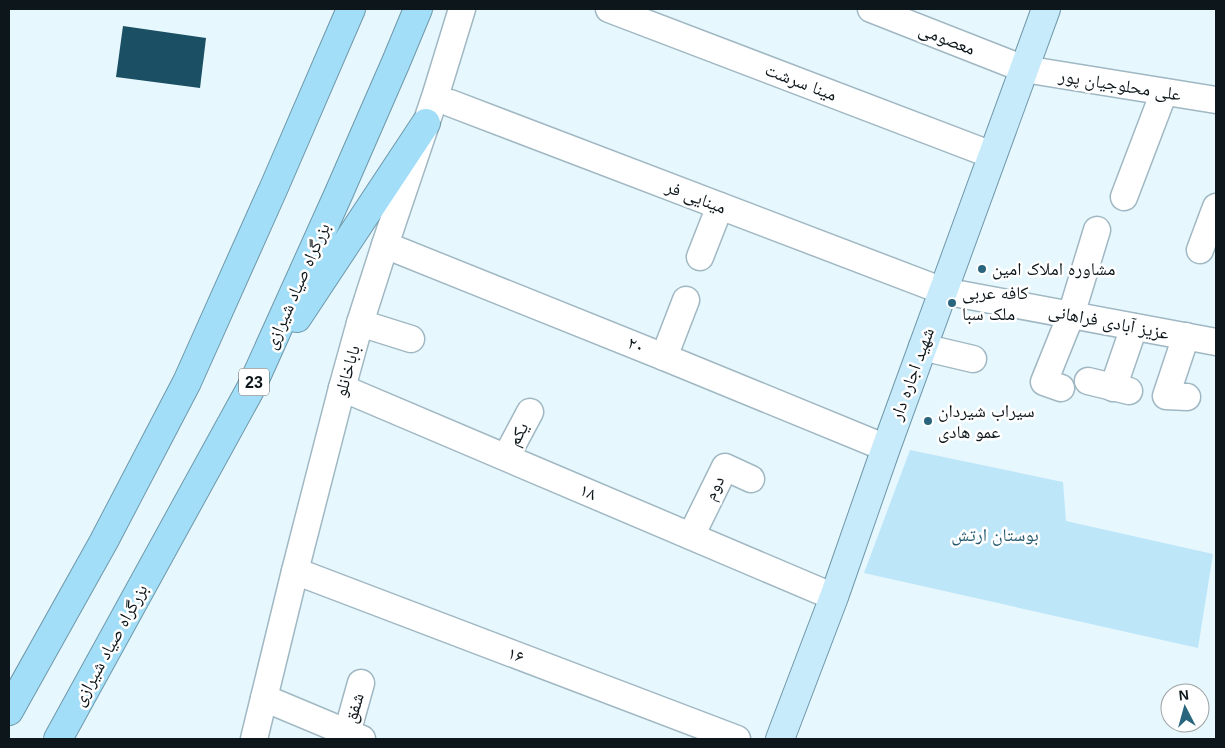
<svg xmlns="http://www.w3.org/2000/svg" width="1225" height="748" font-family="Arial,'Noto Naskh Arabic',sans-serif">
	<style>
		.green { fill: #bde6f9 }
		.building { fill: #1b4f63 }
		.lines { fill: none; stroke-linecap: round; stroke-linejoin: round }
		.minor-casing { stroke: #a0b8c3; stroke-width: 29 }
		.major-casing { stroke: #6e98aa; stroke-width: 30 }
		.highway-casing { stroke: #6e98aa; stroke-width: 30 }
		.minor { stroke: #fff; stroke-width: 26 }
		.major { stroke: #c8ebfb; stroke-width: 28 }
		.highway { stroke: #a3def8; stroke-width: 28 }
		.poi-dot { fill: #29667d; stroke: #fff; stroke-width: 2 }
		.labels { text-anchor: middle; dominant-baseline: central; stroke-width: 5; stroke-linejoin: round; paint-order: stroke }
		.shield { fill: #fff; stroke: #565c5f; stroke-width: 1 }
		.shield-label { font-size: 16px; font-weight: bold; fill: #0d161a }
		.street-label { font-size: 18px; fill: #0d161a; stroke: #fff }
		.poi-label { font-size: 18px; fill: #0d161a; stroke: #fff; text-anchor: start }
		.park-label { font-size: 18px; fill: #255a6f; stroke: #fff }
	</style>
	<rect width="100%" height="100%" fill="#e7f7fe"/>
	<!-- green -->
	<path class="green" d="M910,450l153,32 3,39 147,33 -15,94 -334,-75z"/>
	<!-- building -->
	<path class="building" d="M123,26l83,12 -6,50 -84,-11z"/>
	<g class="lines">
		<defs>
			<g id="minor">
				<path d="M609,9l383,146"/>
				<path d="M871,9l153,60 192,31"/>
				<path d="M450,103l493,188 273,51"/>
				<path d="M1124,197l40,-105"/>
				<path d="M385,245l279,112 222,91"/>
				<path d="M1200,250l16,-43"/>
				<path d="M700,257l20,-51"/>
				<path d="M360,323l51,16"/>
				<path d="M1186,336l-20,60 21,1"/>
				<path d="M922,347l51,12"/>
				<path d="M664,357l22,-57"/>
				<path d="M1088,381l41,10"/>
				<path d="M342,388l492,209"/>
				<path d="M1061,388l-17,-6 27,-67 26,-85"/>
				<path d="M1113,388l21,-61"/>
				<path d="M506,457l24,-45"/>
				<path d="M691,536l34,-69 26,12"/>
				<path d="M295,571l442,168"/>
				<path d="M264,698l98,41"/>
				<path d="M347,733l14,-50"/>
				<path d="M254,739l41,-168 47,-183 18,-65 25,-78 50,-148 27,-88"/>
			</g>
			<path id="major" d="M780,739l54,-142 52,-149 160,-439"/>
			<g id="highway">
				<path d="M297,318l129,-195"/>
				<path d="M9,711l95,-170 83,-159 88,-197 76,-176"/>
				<path d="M58,739l193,-351 87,-193 58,-133 22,-53"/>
			</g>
		</defs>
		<!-- minor casing -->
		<use href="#minor" class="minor-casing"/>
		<!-- major casing -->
		<use href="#major" class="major-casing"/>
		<!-- highway casing -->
		<use href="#highway" class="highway-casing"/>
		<!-- minor -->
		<use href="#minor" class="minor"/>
		<!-- major -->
		<use href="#major" class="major"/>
		<!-- highway -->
		<use href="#highway" class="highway"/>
	</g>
	<!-- markers -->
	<g class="poi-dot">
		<circle cx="982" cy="269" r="5"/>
		<circle cx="952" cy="303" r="5"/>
		<circle cx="928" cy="421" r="5"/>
	</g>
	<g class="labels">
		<!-- shield labels -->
		<rect class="shield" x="239" y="368.5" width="30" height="27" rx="4"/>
		<g class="shield-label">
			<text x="254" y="382">23</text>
		</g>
		<!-- street labels -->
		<g class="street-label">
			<text transform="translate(947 39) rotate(21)">معصومی</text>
			<text transform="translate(801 82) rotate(21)">مینا سرشت</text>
			<text transform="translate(1120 85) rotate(9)">علی محلوجیان پور</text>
			<text transform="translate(696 197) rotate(21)">مینایی فر</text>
			<text transform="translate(297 286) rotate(-66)">بزرگراه صیاد شیرازی</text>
			<text transform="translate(1109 322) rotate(11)">عزیز آبادی فراهانی</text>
			<text transform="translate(636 345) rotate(22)">۲۰</text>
			<text transform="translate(347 371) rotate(-74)">باباخانلو</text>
			<text transform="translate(912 374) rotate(-70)">شهید اجاره دار</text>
			<text transform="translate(518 434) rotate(-61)">یکم</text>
			<text transform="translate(714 488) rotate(-64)">دوم</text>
			<text transform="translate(588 492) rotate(23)">۱۸</text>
			<text transform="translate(110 645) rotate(-61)">بزرگراه صیاد شیرازی</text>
			<text transform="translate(516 655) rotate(21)">۱۶</text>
			<text transform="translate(354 708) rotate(-74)">شفق</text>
		</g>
		<!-- poi labels -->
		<g class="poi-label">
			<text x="992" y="269">مشاوره املاک امین</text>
			<text x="962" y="293">کافه عربی<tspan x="962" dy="21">ملک سبا</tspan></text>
			<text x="938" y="411">سیراب شیردان<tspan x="938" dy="21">عمو هادی</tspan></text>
		</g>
		<!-- park labels -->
		<g class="park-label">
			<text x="995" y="535">بوستان ارتش</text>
		</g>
	</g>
	<!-- border -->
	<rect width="1225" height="748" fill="none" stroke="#0d161a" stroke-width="20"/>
	<!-- north arrow -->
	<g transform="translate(1185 708) rotate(354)"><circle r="24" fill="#ffffff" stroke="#9ea2a3"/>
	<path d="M0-4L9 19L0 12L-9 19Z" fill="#29667d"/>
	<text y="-8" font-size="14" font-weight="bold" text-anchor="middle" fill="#0d161a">N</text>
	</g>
</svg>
